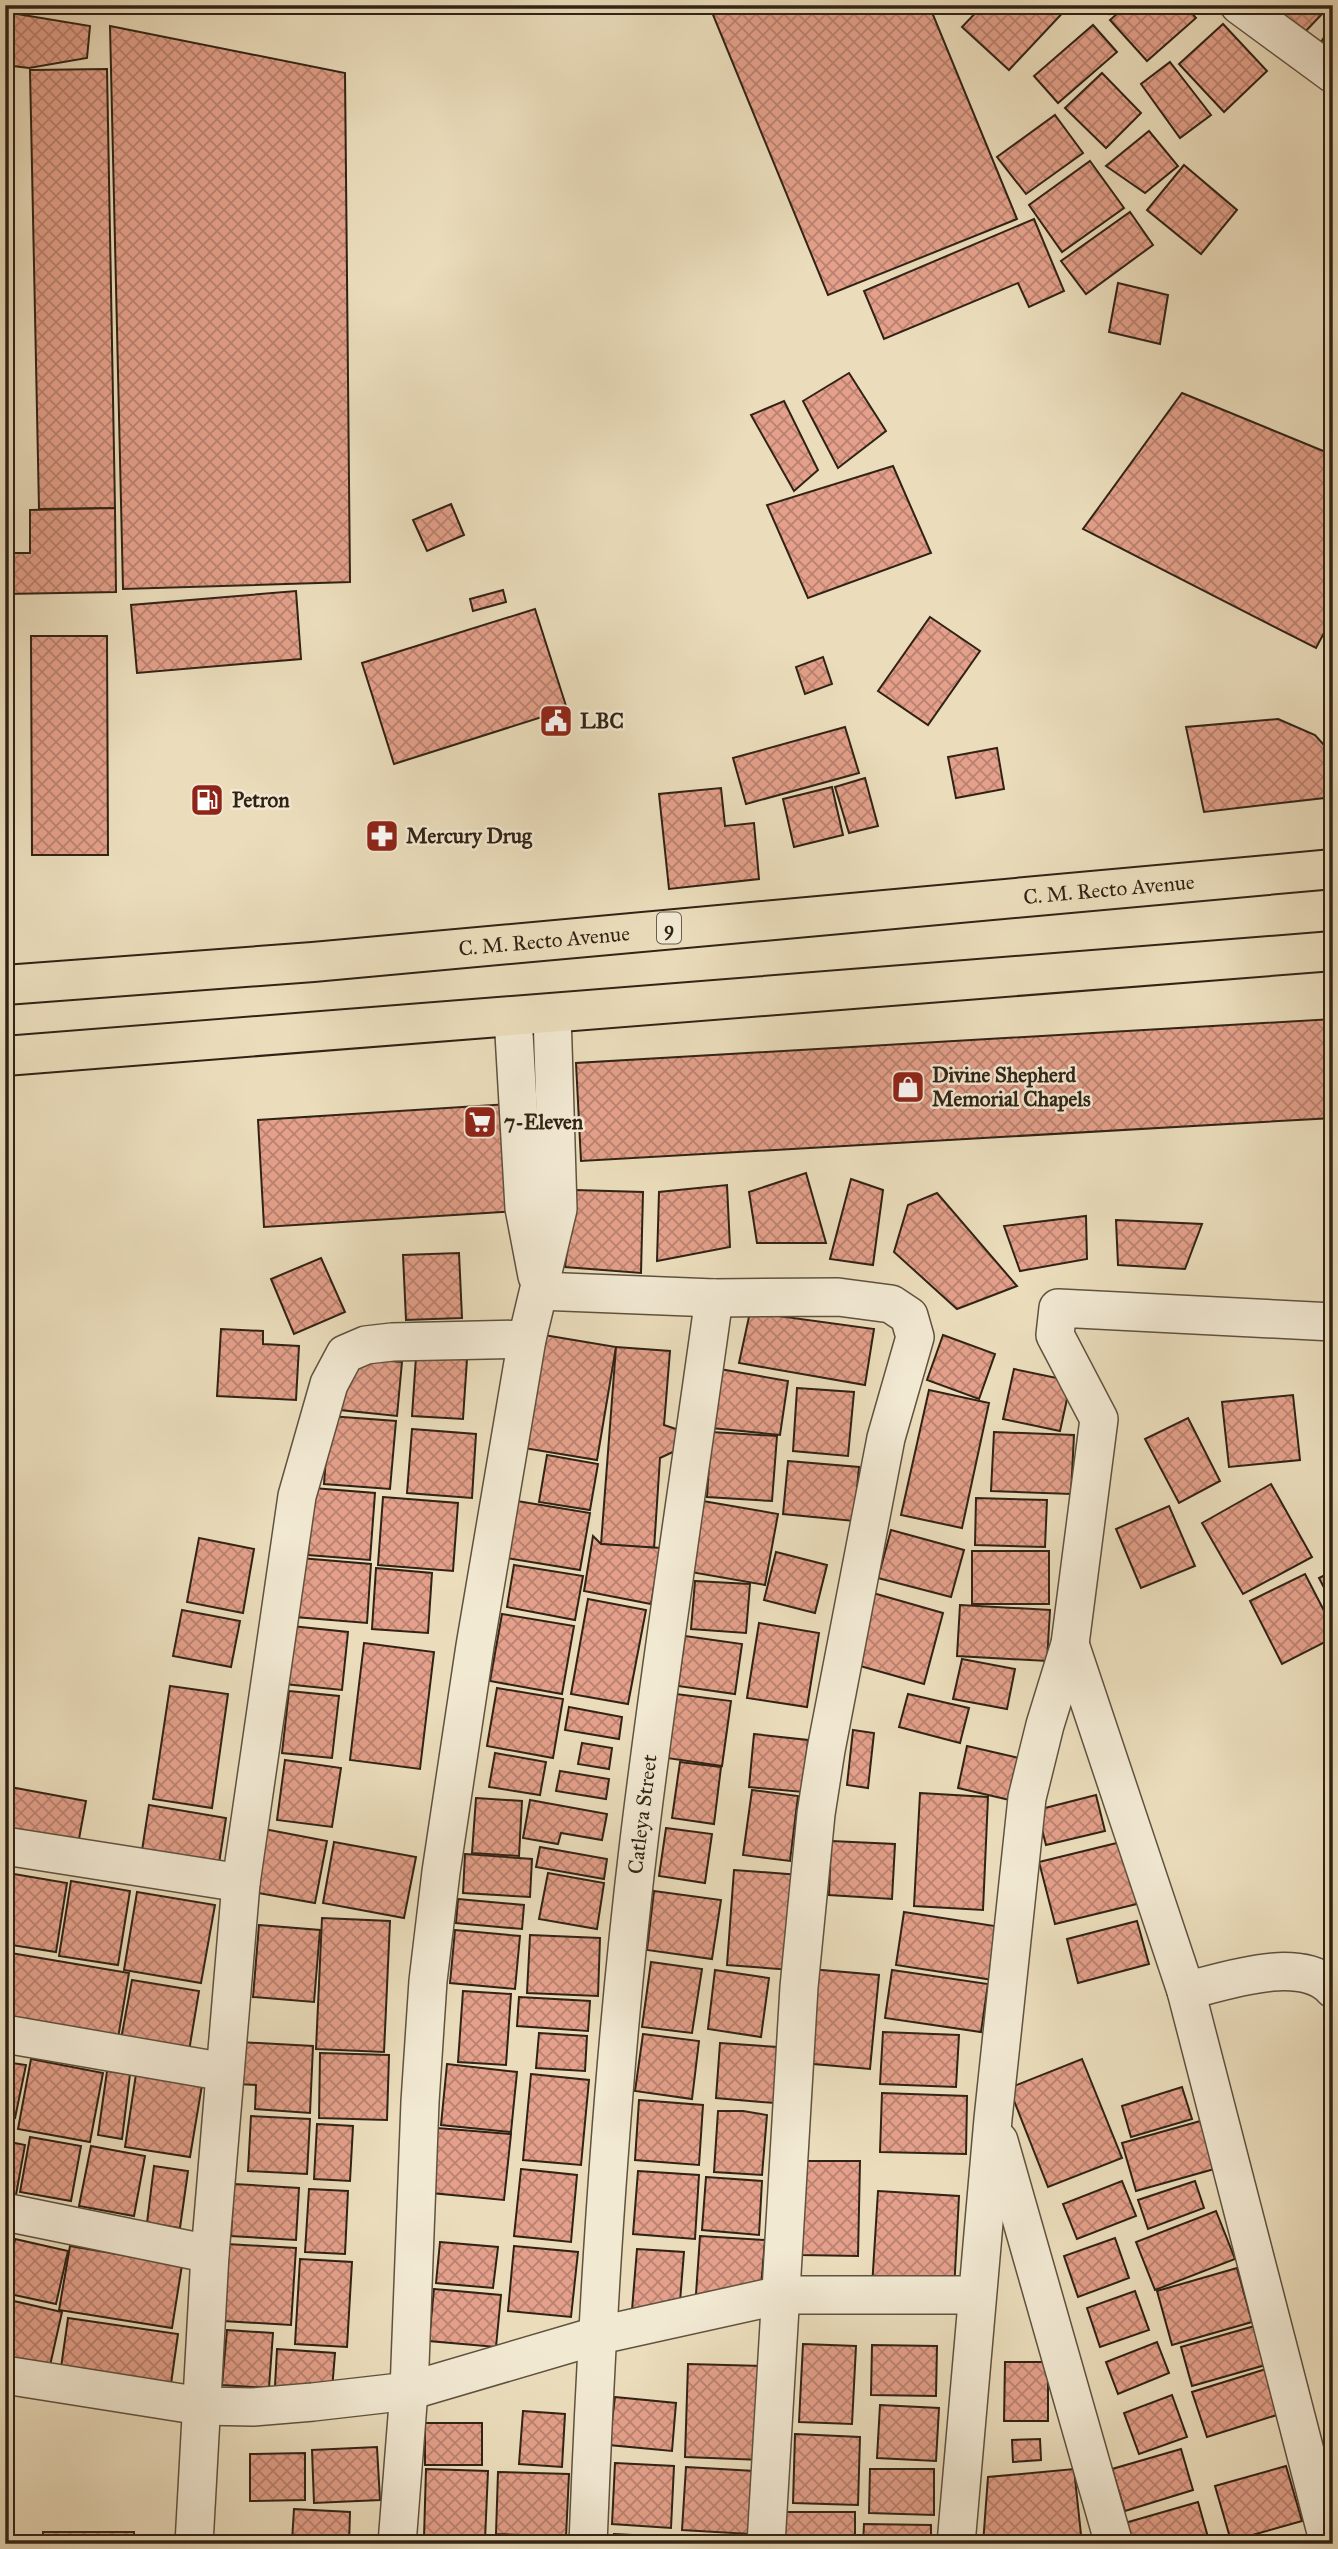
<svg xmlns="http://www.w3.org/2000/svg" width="1338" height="2549" font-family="'IM FELL Great Primer',serif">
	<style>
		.building { fill: url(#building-cross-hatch); stroke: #302315; stroke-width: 2 }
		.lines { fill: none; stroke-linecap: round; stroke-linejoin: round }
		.street-casing { stroke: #5f523f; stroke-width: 40 }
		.highway-casing { stroke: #302315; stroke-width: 42 }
		.street { stroke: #f2e9d3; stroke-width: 37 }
		.highway { stroke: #ebddbc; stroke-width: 38 }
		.labels { text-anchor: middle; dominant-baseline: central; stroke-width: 5; stroke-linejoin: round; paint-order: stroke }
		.shield { fill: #f2e9d3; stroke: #6a5e4e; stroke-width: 2 }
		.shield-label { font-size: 19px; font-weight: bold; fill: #302315 }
		.poi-label { font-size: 21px; font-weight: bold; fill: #302315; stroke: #f2e9d3; text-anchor: start }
		.street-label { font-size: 21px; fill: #302315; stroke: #f2e9d3 }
	</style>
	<defs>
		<pattern id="building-cross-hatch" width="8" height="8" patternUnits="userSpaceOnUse" patternTransform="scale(1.75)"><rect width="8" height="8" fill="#e4a08a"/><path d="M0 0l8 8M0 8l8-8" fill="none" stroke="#b98270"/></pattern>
	</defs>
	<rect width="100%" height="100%" fill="#ebddbc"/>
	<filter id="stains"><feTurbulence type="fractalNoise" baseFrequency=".00286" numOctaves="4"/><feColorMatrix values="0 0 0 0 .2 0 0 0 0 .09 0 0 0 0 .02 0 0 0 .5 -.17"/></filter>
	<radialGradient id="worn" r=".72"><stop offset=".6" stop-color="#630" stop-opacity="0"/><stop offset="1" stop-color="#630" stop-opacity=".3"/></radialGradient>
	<!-- building -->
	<g class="building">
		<path d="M709,5h220l88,214 -189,76z"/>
		<path d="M983,5h87l-61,65 -47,-43z"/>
		<path d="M1100,5h18l-9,9z"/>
		<path d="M1127,5h58l11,13 -49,43 -37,-41z"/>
		<path d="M1269,5h44l9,9 -20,21z"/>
		<path d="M5,12l85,14 -3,32 -58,10 -24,-3z"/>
		<path d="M1223,24l44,47 -43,41 -45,-48z"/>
		<path d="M1333,24v30l-14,-9z"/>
		<path d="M1093,25l24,27 -59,51 -24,-27z"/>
		<path d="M110,26l235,47 5,509 -227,7z"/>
		<path d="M1170,62l41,53 -31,23 -39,-54z"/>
		<path d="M107,69l8,439 -76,1 -9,-439z"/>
		<path d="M1102,73l39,40 -35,35 -41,-40z"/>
		<path d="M1055,115l28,38 -57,41 -29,-37z"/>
		<path d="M1149,131l29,35 -33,27 -39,-27z"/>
		<path d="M1090,161l34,47 -62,44 -33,-47z"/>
		<path d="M1184,165l53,45 -36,44 -54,-44z"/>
		<path d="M1130,212l23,33 -67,49 -25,-33z"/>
		<path d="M1034,219l30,72 -35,16 -11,-24 -134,56 -20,-48z"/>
		<path d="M1118,283l50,12 -8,49 -51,-12z"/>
		<path d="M849,373l37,58 -48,37 -35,-67z"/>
		<path d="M1182,393l151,62v161l-17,32 -233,-119z"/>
		<path d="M784,401l34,69 -24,21 -43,-76z"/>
		<path d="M893,466l38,87 -123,45 -41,-93z"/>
		<path d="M451,504l13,31 -37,16 -14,-31z"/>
		<path d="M115,508l1,84 -111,2v-41h25v-43z"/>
		<path d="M503,590l3,12 -33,9 -3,-12z"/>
		<path d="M296,591l5,68 -164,14 -6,-68z"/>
		<path d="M535,609l32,100 -173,55 -32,-101z"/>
		<path d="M930,617l50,34 -52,74 -50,-34z"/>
		<path d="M31,636h76l1,219h-76z"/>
		<path d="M823,657l9,27 -27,10 -9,-27z"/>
		<path d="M1278,719l37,16 18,20v42l-129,15 -18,-85z"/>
		<path d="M845,727l14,46 -113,31 -13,-46z"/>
		<path d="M997,748l7,41 -48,9 -8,-41z"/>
		<path d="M865,778l13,48 -29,7 -14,-46z"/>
		<path d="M832,787l11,48 -49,12 -11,-48z"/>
		<path d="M721,788l4,38 29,-3 5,56 -90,10 -10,-95z"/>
		<path d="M1333,1019v99l-752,43 -5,-98z"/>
		<path d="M509,1104l7,107 -252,16 -6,-107z"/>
		<path d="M806,1173l20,70h-69l-8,-51z"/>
		<path d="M851,1179l32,11 -10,75 -43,-6z"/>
		<path d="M727,1185l3,62 -73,14 2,-69z"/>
		<path d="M575,1190l68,2 -2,81 -76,-6z"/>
		<path d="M937,1193l80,93 -60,23 -63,-57 14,-47z"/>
		<path d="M1086,1216l1,43 -67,12 -16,-45z"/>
		<path d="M1116,1220l86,4 -17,45 -67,-4z"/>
		<path d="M459,1253l3,65 -56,2 -3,-65z"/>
		<path d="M321,1258l24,54 -51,22 -23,-55z"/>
		<path d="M750,1312l124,17 -9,56 -126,-22z"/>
		<path d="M221,1329l42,2v13l36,2 -3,54 -79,-4z"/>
		<path d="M544,1335l72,12 -19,113 -73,-12z"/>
		<path d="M943,1335l52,19 -16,45 -52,-19z"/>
		<path d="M616,1347l54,4 -6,74 15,5 -2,20 -17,8 -6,91 -53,-5z"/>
		<path d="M345,1357l57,5 -5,54 -57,-6z"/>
		<path d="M416,1357l51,2 -4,60 -51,-3z"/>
		<path d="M720,1369l68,12 -8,54 -68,-7z"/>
		<path d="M1014,1369l57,12 -11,50 -57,-12z"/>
		<path d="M797,1388l57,4 -6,64 -55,-5z"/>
		<path d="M929,1390l60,13 -27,125 -61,-13z"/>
		<path d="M1293,1395l7,65 -71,7 -7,-65z"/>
		<path d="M329,1416l67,5 -6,68 -66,-5z"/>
		<path d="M1188,1418l32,63 -41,22 -34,-64z"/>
		<path d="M412,1429l64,5 -4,64 -65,-5z"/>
		<path d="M711,1432l66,4 -5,65 -65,-4z"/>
		<path d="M994,1432l80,3 -3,59 -80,-3z"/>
		<path d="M547,1455l51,9 -8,46 -51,-8z"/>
		<path d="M788,1461l71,6 -5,54 -71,-7z"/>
		<path d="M1271,1484l41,73 -69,37 -41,-71z"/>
		<path d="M313,1488l62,5 -5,67 -62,-5z"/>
		<path d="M383,1497l75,6 -5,68 -75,-6z"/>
		<path d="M976,1498l71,2 -2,47 -70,-2z"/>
		<path d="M697,1500l81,14 -13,71 -80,-14z"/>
		<path d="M517,1501l73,12 -10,57 -73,-12z"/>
		<path d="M1169,1506l26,60 -54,22 -25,-59z"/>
		<path d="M891,1530l73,20 -13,47 -73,-19z"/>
		<path d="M593,1536l8,8 60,4 -10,56 -67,-13z"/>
		<path d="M199,1538l55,11 -11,64 -56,-11z"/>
		<rect x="972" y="1551" width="77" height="53"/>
		<path d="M776,1552l51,13 -12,48 -51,-13z"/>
		<path d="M300,1558l71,6 -4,59 -72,-6z"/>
		<path d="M514,1565l69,11 -8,44 -68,-13z"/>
		<path d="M376,1568l56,5 -4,60 -56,-4z"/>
		<path d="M1333,1571v34l-14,-27z"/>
		<path d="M1305,1574l28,54v10l-51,26 -32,-63z"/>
		<path d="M695,1581l55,3 -4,49 -55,-4z"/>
		<path d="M866,1591l77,22 -19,71 -78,-22z"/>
		<path d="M588,1599l58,11 -18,94 -57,-10z"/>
		<path d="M960,1605l90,5 -3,51 -90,-5z"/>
		<path d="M182,1610l58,11 -9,46 -58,-11z"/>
		<path d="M502,1614l72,12 -12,68 -72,-13z"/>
		<path d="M759,1623l60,10 -12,74 -60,-9z"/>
		<path d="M282,1625l66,7 -6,58 -67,-7z"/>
		<path d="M685,1636l57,8 -7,50 -57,-8z"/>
		<path d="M364,1643l70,9 -14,117 -70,-9z"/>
		<path d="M962,1659l53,10 -8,40 -54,-10z"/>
		<path d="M170,1686l58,8 -16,114 -59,-9z"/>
		<path d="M497,1688l66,11 -10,59 -66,-12z"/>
		<path d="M289,1691l50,5 -7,62 -50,-5z"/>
		<path d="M676,1694l55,7 -9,65 -55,-8z"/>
		<path d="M908,1694l61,14 -9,35 -61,-16z"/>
		<path d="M569,1707l53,10 -3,22 -54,-9z"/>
		<path d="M853,1730l21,3 -6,55 -21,-3z"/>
		<path d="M754,1734l54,6 -5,52 -54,-5z"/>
		<path d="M582,1743l30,5 -3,21 -31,-5z"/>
		<path d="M967,1746l56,13 -9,42 -56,-13z"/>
		<path d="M495,1753l51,9 -6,33 -51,-8z"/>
		<path d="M285,1760l56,8 -9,59 -55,-7z"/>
		<path d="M680,1762l41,5 -7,57 -42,-6z"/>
		<path d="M560,1771l49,8 -3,20 -50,-8z"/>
		<path d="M5,1786l81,15 -10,54 -71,-13z"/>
		<path d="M752,1790l46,6 -8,65 -47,-6z"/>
		<path d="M920,1793l68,4 -5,113 -69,-4z"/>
		<path d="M1096,1795l9,36 -59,14 -9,-35z"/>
		<path d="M476,1798l46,3 -3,55 -47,-3z"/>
		<path d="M530,1800l77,14 -5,26 -41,-7 -3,11 -35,-6z"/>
		<path d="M149,1805l77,13 -8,52 -77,-13z"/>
		<path d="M666,1828l46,6 -7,49 -46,-7z"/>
		<path d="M264,1829l63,12 -12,62 -63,-11z"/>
		<path d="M1129,1840l16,62 -90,22 -16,-62z"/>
		<path d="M831,1841l64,3 -3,55 -63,-4z"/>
		<path d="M334,1842l82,15 -12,61 -81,-15z"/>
		<path d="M540,1847l67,12 -3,20 -68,-12z"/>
		<path d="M465,1854l67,5 -2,38 -67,-4z"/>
		<path d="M734,1870l66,5 -8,95 -65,-5z"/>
		<path d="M8,1873l59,10 -11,69 -51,-8v-52z"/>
		<path d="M548,1873l56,10 -7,46 -58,-10z"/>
		<path d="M71,1881l59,10 -12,74 -59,-9z"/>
		<path d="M654,1891l67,9 -9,59 -65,-9z"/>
		<path d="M137,1892l78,13 -14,78 -77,-13z"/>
		<path d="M458,1899l66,6 -2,24 -66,-6z"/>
		<path d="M904,1912l97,15 -8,53 -97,-15z"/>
		<path d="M322,1918l68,3 -6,131 -68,-3z"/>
		<path d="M1137,1921l12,43 -71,19 -11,-44z"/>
		<path d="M259,1925l61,5 -6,72 -61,-5z"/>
		<path d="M455,1930l65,6 -5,53 -65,-6z"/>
		<path d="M530,1935l70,3 -2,58 -71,-3z"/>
		<path d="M5,1952l124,21 -12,71 -112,-19z"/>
		<path d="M651,1962l51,7 -10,64 -50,-6z"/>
		<path d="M810,1969l69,6 -9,94 -68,-6z"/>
		<path d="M715,1970l54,8 -8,59 -53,-8z"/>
		<path d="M892,1970l96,14 -7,48 -96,-14z"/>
		<path d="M132,1980l67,11 -10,60 -68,-12z"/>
		<path d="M463,1991l48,3 -5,71 -48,-3z"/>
		<path d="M519,1997l71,4 -2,30 -71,-5z"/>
		<path d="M883,2032l76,3 -3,52 -76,-3z"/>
		<path d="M539,2033l48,3 -2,35 -49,-3z"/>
		<path d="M643,2034l56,7 -7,58 -57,-8z"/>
		<path d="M240,2042l73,4 -3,67 -55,-4 1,-24 -18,-1z"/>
		<path d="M720,2043l58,4 -4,56 -58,-5z"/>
		<path d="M320,2053l69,2 -2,65 -68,-2z"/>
		<path d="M31,2059l72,14 -13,69 -72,-13z"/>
		<path d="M1082,2059l40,99 -74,29 -39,-99z"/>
		<path d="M5,2062l21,3 -11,53 -10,-2z"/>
		<path d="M447,2064l70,8 -6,60 -70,-7z"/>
		<path d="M107,2071l23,3 -8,65 -24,-4z"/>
		<path d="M136,2074l66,11 -12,72 -65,-10z"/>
		<path d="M531,2074l58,6 -8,85 -58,-5z"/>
		<path d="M1182,2087l10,32 -61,18 -9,-31z"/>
		<path d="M882,2093l85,3 -1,58 -86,-2z"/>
		<path d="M639,2100l64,5 -4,60 -64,-5z"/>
		<path d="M718,2111h25l24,4 -5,60 -48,-3z"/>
		<path d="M251,2116l59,3 -3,55 -59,-3z"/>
		<path d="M1211,2118l14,48 -89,25 -14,-48z"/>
		<path d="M317,2124l36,2 -3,55 -36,-2z"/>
		<path d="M437,2128l74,6 -7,66 -73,-7z"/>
		<path d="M30,2137l51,9 -10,55 -51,-9z"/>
		<path d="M5,2141l20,4 -11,61 -9,-2z"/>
		<path d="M91,2146l54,10 -11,60 -55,-10z"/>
		<path d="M800,2161h60l-2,95 -58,-1z"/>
		<path d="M154,2166l34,5 -8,57 -33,-5z"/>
		<path d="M521,2169l56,6 -6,67 -57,-6z"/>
		<path d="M638,2171l61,4 -4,64 -62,-5z"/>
		<path d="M706,2177l56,4 -3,54 -57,-5z"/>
		<path d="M1122,2181l14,35 -59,23 -14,-35z"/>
		<path d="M1195,2181l9,27 -56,21 -10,-29z"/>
		<path d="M234,2184l65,4 -3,52 -65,-4z"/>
		<path d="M309,2189l39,2 -3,63 -40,-2z"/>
		<path d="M878,2191l81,5 -5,95 -82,-4z"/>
		<path d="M1216,2211l19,48 -80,31 -19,-48z"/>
		<path d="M700,2236l65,4 -5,59 -64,-5z"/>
		<path d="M1115,2238l14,40 -51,19 -14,-41z"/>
		<path d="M15,2239l53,12 -12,53 -51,-11z"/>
		<path d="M440,2242l58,5 -5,41 -57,-5z"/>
		<path d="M227,2244l69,4 -5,77 -68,-4z"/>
		<path d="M70,2246l112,19 -10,63 -113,-18z"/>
		<path d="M514,2246l64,6 -7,65 -63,-6z"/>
		<path d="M637,2249l47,3 -5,62 -47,-4z"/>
		<path d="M300,2259l52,3 -5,85 -52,-3z"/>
		<path d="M1237,2268l15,54 -80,23 -15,-54z"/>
		<path d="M434,2289l67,6 -5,52 -67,-6z"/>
		<path d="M1135,2291l14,39 -49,17 -13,-39z"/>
		<path d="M5,2299l57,13 -15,67 -42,-10z"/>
		<path d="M68,2318l110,16 -8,57 -110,-16z"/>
		<path d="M1258,2325l11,39 -77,22 -11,-39z"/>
		<path d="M227,2330l46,3 -4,55 -47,-3z"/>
		<path d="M1157,2342l12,31 -51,21 -12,-32z"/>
		<path d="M803,2344l53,2 -4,78 -53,-2z"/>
		<path d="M872,2345l65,1 -1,50 -65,-1z"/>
		<path d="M277,2349l58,4 -3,37 -57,-4z"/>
		<path d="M1005,2362h43v59h-44z"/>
		<path d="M688,2364l77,2 -3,94 -77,-3z"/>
		<path d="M1266,2369l14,45 -73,23 -15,-45z"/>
		<path d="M1172,2395l15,42 -48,17 -15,-41z"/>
		<path d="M615,2397l61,6 -4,48 -63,-6z"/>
		<path d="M880,2405l59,3 -3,53 -59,-3z"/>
		<path d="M523,2411l42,3 -3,53 -43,-3z"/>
		<rect x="425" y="2423" width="57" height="42"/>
		<path d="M795,2434l65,3 -2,68 -65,-2z"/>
		<path d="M1040,2439l1,21 -28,2 -1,-22z"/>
		<path d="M377,2447l3,53 -66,3 -2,-53z"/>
		<path d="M1181,2449l12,41 -68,21 -13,-42z"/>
		<path d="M305,2453v47l-55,1v-47z"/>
		<path d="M615,2463l59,3 -3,62 -59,-4z"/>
		<path d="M1286,2466l16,55 -71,20 -16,-55z"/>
		<path d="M686,2467l68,4 -4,63 -68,-4z"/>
		<path d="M426,2469l62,2 -3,69 -61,-3z"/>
		<path d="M870,2469h64v46l-65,-2z"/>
		<path d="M1074,2469l8,75h-99l5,-67z"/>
		<path d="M498,2472l71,2 -3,63 -70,-3z"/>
		<path d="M1198,2502l12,42h-86l-6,-19z"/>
		<path d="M294,2509l56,3 -1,32 -57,-3z"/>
		<rect x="780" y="2512" width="75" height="32"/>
		<path d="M864,2524l67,1v19h-68z"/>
		<rect x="43" y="2532" width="91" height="12"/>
		<path d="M614,2534l55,3 -1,7h-54z"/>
		<path d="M1310,2536l3,8h-30z"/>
		<path d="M683,2541l57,1v2h-57z"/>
	</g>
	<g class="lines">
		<defs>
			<g id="street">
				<path d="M1239,5l94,69"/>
				<path d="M513,1016l11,192 13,68"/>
				<path d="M539,1291l175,7 124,-1 53,7 18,12 6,21 -29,101 -60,312 -10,64 -17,173 -33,557"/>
				<path d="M1070,1644l116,347 143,553"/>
				<path d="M5,1846l236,37"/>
				<path d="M1186,1991c39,-10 116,-37 147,-2"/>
				<path d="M5,2034l220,38"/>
				<path d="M999,2141l115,403"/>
				<path d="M5,2212l205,42"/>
				<path d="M5,2375l196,31 52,1 60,-5 96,-11 187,-55 185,-41h196"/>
				<path d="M194,2544l16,-290 31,-371 56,-387 32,-112 16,-30 21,-9 26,-3 135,-3"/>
				<path d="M397,2544l12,-153 11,-289 8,-121 13,-109 34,-226 52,-307 31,-130 -6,-196"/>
				<path id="s1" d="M588,2544c9,-235 23,-470 51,-703 22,-182 50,-362 75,-543"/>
				<path d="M956,2544l37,-425 34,-321 18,-73 25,-81 29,-225 -44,-84 3,-27 275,14"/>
			</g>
			<g id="highway">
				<path id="s2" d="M5,985l308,-23 1020,-93"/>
				<path d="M5,1056l1328,-105"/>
			</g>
		</defs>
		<!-- street casing -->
		<use href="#street" class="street-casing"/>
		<!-- highway casing -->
		<use href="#highway" class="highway-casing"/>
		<!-- street -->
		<use href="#street" class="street"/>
		<!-- highway -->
		<use href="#highway" class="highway"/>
	</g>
	<!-- icons -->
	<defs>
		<symbol id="civic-square" viewBox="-11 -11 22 22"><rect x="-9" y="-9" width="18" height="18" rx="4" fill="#8f2418" stroke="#f2e9d3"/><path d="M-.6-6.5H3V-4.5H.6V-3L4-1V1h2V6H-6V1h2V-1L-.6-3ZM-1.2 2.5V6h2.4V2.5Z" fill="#fff"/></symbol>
		<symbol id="fuel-square" viewBox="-11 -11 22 22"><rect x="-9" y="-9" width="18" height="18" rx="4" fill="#8f2418" stroke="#f2e9d3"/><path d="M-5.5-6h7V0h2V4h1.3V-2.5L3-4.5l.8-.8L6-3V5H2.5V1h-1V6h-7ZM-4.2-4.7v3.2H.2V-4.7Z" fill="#fff"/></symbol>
		<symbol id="pharmacy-square" viewBox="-11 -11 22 22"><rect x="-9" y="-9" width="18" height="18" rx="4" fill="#8f2418" stroke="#f2e9d3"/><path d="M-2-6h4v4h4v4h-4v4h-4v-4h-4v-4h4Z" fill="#fff"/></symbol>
		<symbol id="shop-square" viewBox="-11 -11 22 22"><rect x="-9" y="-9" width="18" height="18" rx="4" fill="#8f2418" stroke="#f2e9d3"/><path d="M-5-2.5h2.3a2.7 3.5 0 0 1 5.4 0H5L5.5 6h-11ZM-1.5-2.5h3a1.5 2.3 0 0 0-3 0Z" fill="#fff"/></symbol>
		<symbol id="supermarket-square" viewBox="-11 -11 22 22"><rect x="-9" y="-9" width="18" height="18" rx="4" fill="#8f2418" stroke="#f2e9d3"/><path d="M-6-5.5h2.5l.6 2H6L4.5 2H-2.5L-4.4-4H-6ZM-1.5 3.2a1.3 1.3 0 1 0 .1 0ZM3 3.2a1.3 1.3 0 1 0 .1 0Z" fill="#fff"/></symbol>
	</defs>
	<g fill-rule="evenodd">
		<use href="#civic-square" x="537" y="702" width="38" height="38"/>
		<use href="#fuel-square" x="188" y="781" width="38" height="38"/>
		<use href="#pharmacy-square" x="363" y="817" width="38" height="38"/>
		<use href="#shop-square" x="889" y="1068" width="38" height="38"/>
		<use href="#supermarket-square" x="461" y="1103" width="38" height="38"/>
	</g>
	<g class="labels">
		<!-- shield labels -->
		<rect class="shield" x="657" y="912.5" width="24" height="31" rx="5"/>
		<g class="shield-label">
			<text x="669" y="928">9</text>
		</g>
		<!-- poi labels -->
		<g class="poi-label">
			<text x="580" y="721">LBC</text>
			<text x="232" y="800">Petron</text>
			<text x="406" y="836">Mercury Drug</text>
			<text x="932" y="1075">Divine Shepherd<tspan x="932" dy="24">Memorial Chapels</tspan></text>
			<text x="504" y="1122">7-Eleven</text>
		</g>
		<!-- street labels -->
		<g class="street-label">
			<text stroke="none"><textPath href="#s2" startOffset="1108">C. M. Recto Avenue</textPath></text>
			<text stroke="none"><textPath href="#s2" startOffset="541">C. M. Recto Avenue</textPath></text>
			<text stroke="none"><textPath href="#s1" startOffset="732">Catleya Street</textPath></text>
		</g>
	</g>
	<!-- margin -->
	<rect width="1338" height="2549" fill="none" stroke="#ebddbc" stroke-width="28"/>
	<rect x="7" y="7" width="1324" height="2535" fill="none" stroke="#302315" stroke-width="3.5"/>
	<rect x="14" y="14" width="1310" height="2521" fill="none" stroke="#302315" stroke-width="2"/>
	<rect width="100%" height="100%" filter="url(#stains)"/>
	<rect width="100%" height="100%" fill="url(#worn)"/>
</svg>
